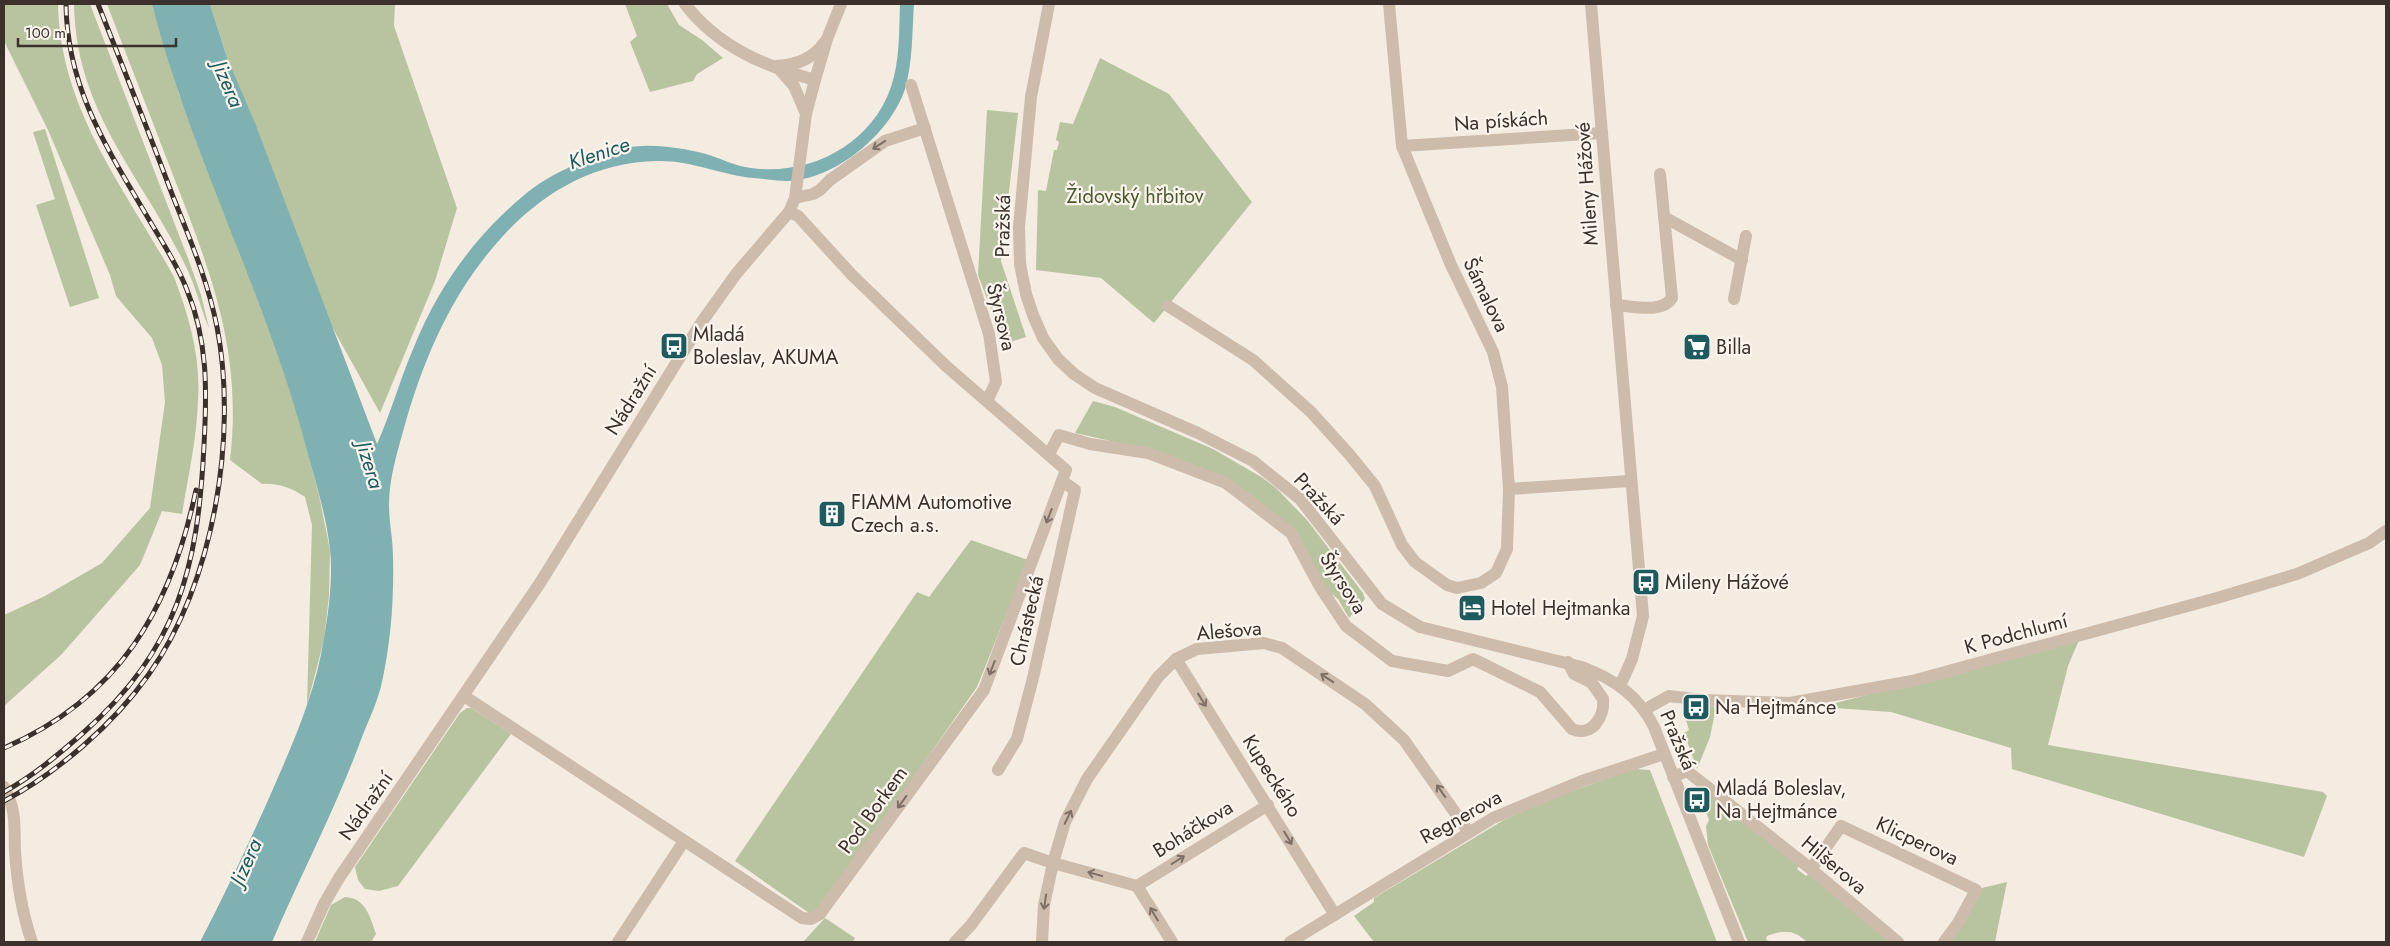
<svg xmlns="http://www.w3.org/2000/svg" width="2390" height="946" font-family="Jost,sans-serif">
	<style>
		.green { fill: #b8c4a0 }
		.water { fill: #7fb0b2 }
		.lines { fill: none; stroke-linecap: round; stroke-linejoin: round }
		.minor { stroke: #cdbbac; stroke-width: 12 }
		.rail-casing { stroke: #3b302b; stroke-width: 5 }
		.rail { stroke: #fbf5ee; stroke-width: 3; stroke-dasharray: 9; stroke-linecap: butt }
		.oneway { stroke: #7d6f65 }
		.labels { text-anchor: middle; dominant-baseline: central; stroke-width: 4.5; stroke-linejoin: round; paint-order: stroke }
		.street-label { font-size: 20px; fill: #3b302b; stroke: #fbf5ee }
		.park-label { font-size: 20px; fill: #4a5a2e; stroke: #fbf5ee }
		.poi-label { font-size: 20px; fill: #3b302b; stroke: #fbf5ee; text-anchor: start }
		.water-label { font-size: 21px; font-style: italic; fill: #1f5a5e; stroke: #fbf5ee }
	</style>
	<rect width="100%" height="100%" fill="#f4ebe1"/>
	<!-- green -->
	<g class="green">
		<path d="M4,4h54c2,106 67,184 116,273 15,39 27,81 24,123 -1,38 -10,77 -16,114l-20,-3 -22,54 -79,90 -57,51v-91l41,-19 57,-33 48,-55 15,-106 -3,-37 -10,-27 -36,-42 -6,-21 -62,-145 -44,-89z"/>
		<path d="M74,4h16l99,257 12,34 8,33c-8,-18 -12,-38 -21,-57 -44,-94 -112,-156 -114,-267z"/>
		<path d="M107,4h45l27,90 96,250 24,75 20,76 11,55 -1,46 -5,44 -17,65 5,-180 -7,-28c-14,-9 -26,-14 -43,-13l-32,-24c13,-109 -20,-190 -59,-290 -21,-55 -43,-111 -64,-166z"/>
		<path d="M210,4h185l-1,22 63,182 -22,73 -55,132 -50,-90 -103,-265z"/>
		<path d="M625,4h42l12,21 23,15 21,18 -26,16 -4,7 -43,11 -20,-50 7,-6z"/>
		<path d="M1100,58l69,36 83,108 -98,121 -53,-45 -65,-8 2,-80 8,1 8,-41h3l2,-8 -3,-2 4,-18 13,2z"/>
		<path d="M987,110l31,3 -17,148 25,76 -22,7 -26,-69z"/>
		<path d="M45,129l54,169 -29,9 -34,-102 19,-6 -22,-67z"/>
		<path d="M1093,401l22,6 98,42 50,29 13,10 31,32 56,73 2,6 -16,19 -11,-19 -12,-10 -31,-59 -67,-51 -73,-28 -80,-18z"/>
		<path d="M971,540l57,20 -51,127 -122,173 -43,55 -77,-54 182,-269 12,5z"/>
		<path d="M2079,640l-11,26 -20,79 275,47 4,4 -23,61 -292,-88 -1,-21 -120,-36 -71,-5z"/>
		<path d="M1698,704l18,3 -6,30 -13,32 -13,-36 5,-3 -4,-13 1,-11 11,2z"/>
		<path d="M467,708h4l40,26 -113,152 -19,5 -14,-2 -7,-9 -3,-13 105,-154z"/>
		<path d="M1634,769l16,1 67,172h-343l-20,-26 20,-14v-4l130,-78 49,-22z"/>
		<path d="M1696,786l12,7 91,73 -2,3 9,7 3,-3 81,69h-83c-14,-13 -24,-12 -40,-6l-1,4 7,2h-25l-40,-97 -2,-19 3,-6z"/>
		<path d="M2007,882l-12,60h-46l14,-17 19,-37z"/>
		<path d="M345,897c21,1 25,20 31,37l-5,8h-56l16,-37z"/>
		<path d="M825,918l30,20 -2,4h-50z"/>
	</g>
	<!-- water -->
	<path class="water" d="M152,4h58l17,54 28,65 122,321c14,-31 23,-65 37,-97 20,-50 49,-94 88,-132 15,-14 31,-29 50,-39 24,-13 63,-30 91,-30 20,-1 43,3 63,8 16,5 29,12 45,14 59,8 120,-23 140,-81 9,-26 8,-56 9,-83h14c-2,28 -1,57 -9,85 -15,45 -70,91 -118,92 -11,0 -22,-2 -33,-3 -33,-3 -63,-18 -97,-17 -62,1 -114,31 -155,76 -50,55 -78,120 -98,191 -7,25 -15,51 -15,77 0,17 4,35 4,52 1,42 -2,84 -11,125 -4,19 -13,37 -20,55 -26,71 -61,137 -90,205h-72c26,-50 50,-101 73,-153 21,-48 43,-98 51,-151 5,-28 9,-61 6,-89 -4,-35 -15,-69 -24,-102 -40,-152 -115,-291 -154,-443z"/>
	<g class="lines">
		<!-- minor -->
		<g class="minor">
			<path d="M685,4c33,43 79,62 130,76"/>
			<path d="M1049,4l-18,93 -12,130 1,37 6,30 7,21 10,23 15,21 16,15 21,14 103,45 55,28 47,38 82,105 38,23 162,40c32,12 57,29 72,60l85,215"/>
			<path d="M1591,4l52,612 -11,43 -12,27"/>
			<path d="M777,66c20,-1 36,-7 47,-23"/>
			<path d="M780,70l14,16 12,28"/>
			<path d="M911,85l78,249 7,48 -9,19"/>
			<path d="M1402,146l200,-13"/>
			<path d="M795,198l18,-4 7,-4 10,-10 55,-39 40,-13"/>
			<path d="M1664,217l78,43"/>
			<path d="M1734,299l12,-63"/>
			<path d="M1616,305c17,1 46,9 56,-7l-12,-124"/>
			<path d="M1168,306l85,54 58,52 38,42 26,32 27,59 13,17 32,23 10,3 24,-5 15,-10 11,-24 2,-60 -7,-102 -9,-35 -42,-87 -49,-119 -13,-142"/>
			<path d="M1049,454l10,-19 31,9 58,9 78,30 65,50 29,54 26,39 46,35 56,10 25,-12 67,33 32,37c20,9 33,-13 31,-30l-11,-16 -18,-9 -6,-12"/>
			<path d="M1509,489l121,-8"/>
			<path d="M1176,659l159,256"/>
			<path d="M464,696l338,222 9,1 9,-5 164,-224 82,-220 -120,-104 -94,-91 -54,-59 -9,-4"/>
			<path d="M1644,710l25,-14 35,4 86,3 122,-22 305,-83 80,-24 72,-31 17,-12"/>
			<path d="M998,770l19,-31 16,-61 42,-188 -13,-9"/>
			<path d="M1673,777l14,-6 124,98 87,73"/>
			<path d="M4,787c13,25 10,37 11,64 2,31 7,62 17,91"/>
			<path d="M1811,869l30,-43 135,64 -18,33 -14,19"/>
			<path d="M1137,886l131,-81"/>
			<path d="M307,942l17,-38 15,-26 201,-295 161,-260 35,-49 53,-62 6,-14 11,-84 9,-34 12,-41 14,-35"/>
			<path d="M618,942l66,-101"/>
			<path d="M955,942l16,-17 53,-72 29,10 84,23 35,56"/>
			<path d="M1042,942l2,-37 9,-42 12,-41 22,-43 71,-102 18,-18 21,-10 67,-6 18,5 83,56 39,36 64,91"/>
			<path d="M1290,942l203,-124 89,-37 82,-27"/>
		</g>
		<defs>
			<g id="rail">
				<path d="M4,748c115,-50 167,-139 192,-258"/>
				<path d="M4,792c29,-16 54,-37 79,-59 95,-84 115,-165 121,-288 3,-54 4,-104 -17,-155 -9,-24 -23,-45 -36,-67 -42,-72 -84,-133 -85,-219"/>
				<path d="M4,801c53,-28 110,-77 145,-127 65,-91 89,-239 68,-347 -9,-46 -28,-90 -45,-133 -24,-64 -49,-127 -74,-190"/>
			</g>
		</defs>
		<!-- rail casing -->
		<use href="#rail" class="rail-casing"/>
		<!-- rail -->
		<use href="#rail" class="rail"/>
	</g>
	<!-- one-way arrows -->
	<defs><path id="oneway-shaft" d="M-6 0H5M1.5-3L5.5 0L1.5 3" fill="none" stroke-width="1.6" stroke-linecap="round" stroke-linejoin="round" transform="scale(1.25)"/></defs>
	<g class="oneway">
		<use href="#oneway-shaft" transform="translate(879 145) rotate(147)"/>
		<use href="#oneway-shaft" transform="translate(1049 516) rotate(111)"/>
		<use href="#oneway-shaft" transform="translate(992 668) rotate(111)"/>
		<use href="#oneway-shaft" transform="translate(1327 678) rotate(-147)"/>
		<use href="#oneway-shaft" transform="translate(1202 700) rotate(58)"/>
		<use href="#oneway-shaft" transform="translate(1441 791) rotate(-125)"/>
		<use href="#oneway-shaft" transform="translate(902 802) rotate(126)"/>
		<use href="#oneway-shaft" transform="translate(1068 817) rotate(-64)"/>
		<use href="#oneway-shaft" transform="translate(1288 838) rotate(59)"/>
		<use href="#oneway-shaft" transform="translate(1178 860) rotate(-32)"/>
		<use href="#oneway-shaft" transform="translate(1095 874) rotate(-165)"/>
		<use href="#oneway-shaft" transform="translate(1045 902) rotate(99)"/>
		<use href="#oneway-shaft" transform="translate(1154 914) rotate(-121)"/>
	</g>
	<!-- icons -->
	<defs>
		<symbol id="bus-square" viewBox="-11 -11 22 22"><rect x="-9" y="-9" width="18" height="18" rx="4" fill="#1f5a5e" stroke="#fbf5ee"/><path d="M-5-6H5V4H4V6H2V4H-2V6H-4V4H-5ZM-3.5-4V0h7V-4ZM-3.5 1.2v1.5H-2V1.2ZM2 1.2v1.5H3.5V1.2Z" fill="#fff"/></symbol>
		<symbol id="supermarket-square" viewBox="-11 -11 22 22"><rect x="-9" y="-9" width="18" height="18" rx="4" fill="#1f5a5e" stroke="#fbf5ee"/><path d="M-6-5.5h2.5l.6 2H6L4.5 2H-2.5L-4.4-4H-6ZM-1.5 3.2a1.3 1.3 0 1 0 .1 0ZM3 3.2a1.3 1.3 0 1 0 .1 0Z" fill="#fff"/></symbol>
		<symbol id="building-square" viewBox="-11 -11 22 22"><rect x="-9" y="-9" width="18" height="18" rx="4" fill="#1f5a5e" stroke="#fbf5ee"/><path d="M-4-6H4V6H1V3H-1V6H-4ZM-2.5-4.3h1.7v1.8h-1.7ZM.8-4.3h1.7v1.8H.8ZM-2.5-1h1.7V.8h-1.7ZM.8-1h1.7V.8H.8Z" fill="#fff"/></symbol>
		<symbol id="hotel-square" viewBox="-11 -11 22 22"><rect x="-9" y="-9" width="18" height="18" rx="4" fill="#1f5a5e" stroke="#fbf5ee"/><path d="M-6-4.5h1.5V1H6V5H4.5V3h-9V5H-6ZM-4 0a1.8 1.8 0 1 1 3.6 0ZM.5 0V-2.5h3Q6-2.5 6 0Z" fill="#fff"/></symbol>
	</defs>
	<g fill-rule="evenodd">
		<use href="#bus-square" x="658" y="330" width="32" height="32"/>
		<use href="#supermarket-square" x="1681" y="331" width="32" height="32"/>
		<use href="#building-square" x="816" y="498" width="32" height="32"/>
		<use href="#bus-square" x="1630" y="566" width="32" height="32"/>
		<use href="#hotel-square" x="1456" y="592" width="32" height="32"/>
		<use href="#bus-square" x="1680" y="691" width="32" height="32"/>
		<use href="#bus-square" x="1681" y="784" width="32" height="32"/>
	</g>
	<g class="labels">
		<!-- street labels -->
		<g class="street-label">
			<text transform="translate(1501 121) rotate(-4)">Na pískách</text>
			<text transform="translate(1587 184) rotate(-94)">Mileny Hážové</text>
			<text transform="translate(1003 226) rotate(-89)">Pražská</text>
			<text transform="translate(1486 295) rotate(64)">Šámalova</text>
			<text transform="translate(1001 317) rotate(76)">Štyrsova</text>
			<text transform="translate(631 400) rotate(-58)">Nádražní</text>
			<text transform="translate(1319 499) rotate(47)">Pražská</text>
			<text transform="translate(1343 583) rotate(57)">Štyrsova</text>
			<text transform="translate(1027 621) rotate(-77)">Chrástecká</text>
			<text transform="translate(1229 631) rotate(-5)">Alešova</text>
			<text transform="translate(2016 634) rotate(-15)">K Podchlumí</text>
			<text transform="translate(1678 740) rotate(67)">Pražská</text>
			<text transform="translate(1272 776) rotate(58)">Kupeckého</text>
			<text transform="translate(366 806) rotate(-55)">Nádražní</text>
			<text transform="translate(873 810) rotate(-54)">Pod Borkem</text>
			<text transform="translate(1461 817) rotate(-29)">Regnerova</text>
			<text transform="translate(1193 829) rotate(-32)">Boháčkova</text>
			<text transform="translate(1917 841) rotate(25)">Klicperova</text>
			<text transform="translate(1834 865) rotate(40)">Hilšerova</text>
		</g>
		<!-- park labels -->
		<g class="park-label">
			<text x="1135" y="196">Židovský hřbitov</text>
		</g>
		<!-- poi labels -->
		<g class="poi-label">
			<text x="693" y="334">Mladá<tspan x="693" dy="23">Boleslav, AKUMA</tspan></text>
			<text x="1716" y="347">Billa</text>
			<text x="851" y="502">FIAMM Automotive<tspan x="851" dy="23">Czech a.s.</tspan></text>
			<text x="1665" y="582">Mileny Hážové</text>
			<text x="1491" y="608">Hotel Hejtmanka</text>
			<text x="1715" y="707">Na Hejtmánce</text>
			<text x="1716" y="788">Mladá Boleslav,<tspan x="1716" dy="23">Na Hejtmánce</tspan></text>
		</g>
		<!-- water labels -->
		<g class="water-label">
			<text transform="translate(228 84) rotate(67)">Jizera</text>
			<text transform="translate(599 153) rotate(-18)">Klenice</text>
			<text transform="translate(370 465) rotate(73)">Jizera</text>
			<text transform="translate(246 862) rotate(-66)">Jizera</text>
		</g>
	</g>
	<!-- border -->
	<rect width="2390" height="946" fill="none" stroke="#3b302b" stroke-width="10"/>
	<!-- scale -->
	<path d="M18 38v8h158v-8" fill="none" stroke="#3b302b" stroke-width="2.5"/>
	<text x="25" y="38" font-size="15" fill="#3b302b" stroke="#fbf5ee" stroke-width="4" paint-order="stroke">100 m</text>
</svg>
